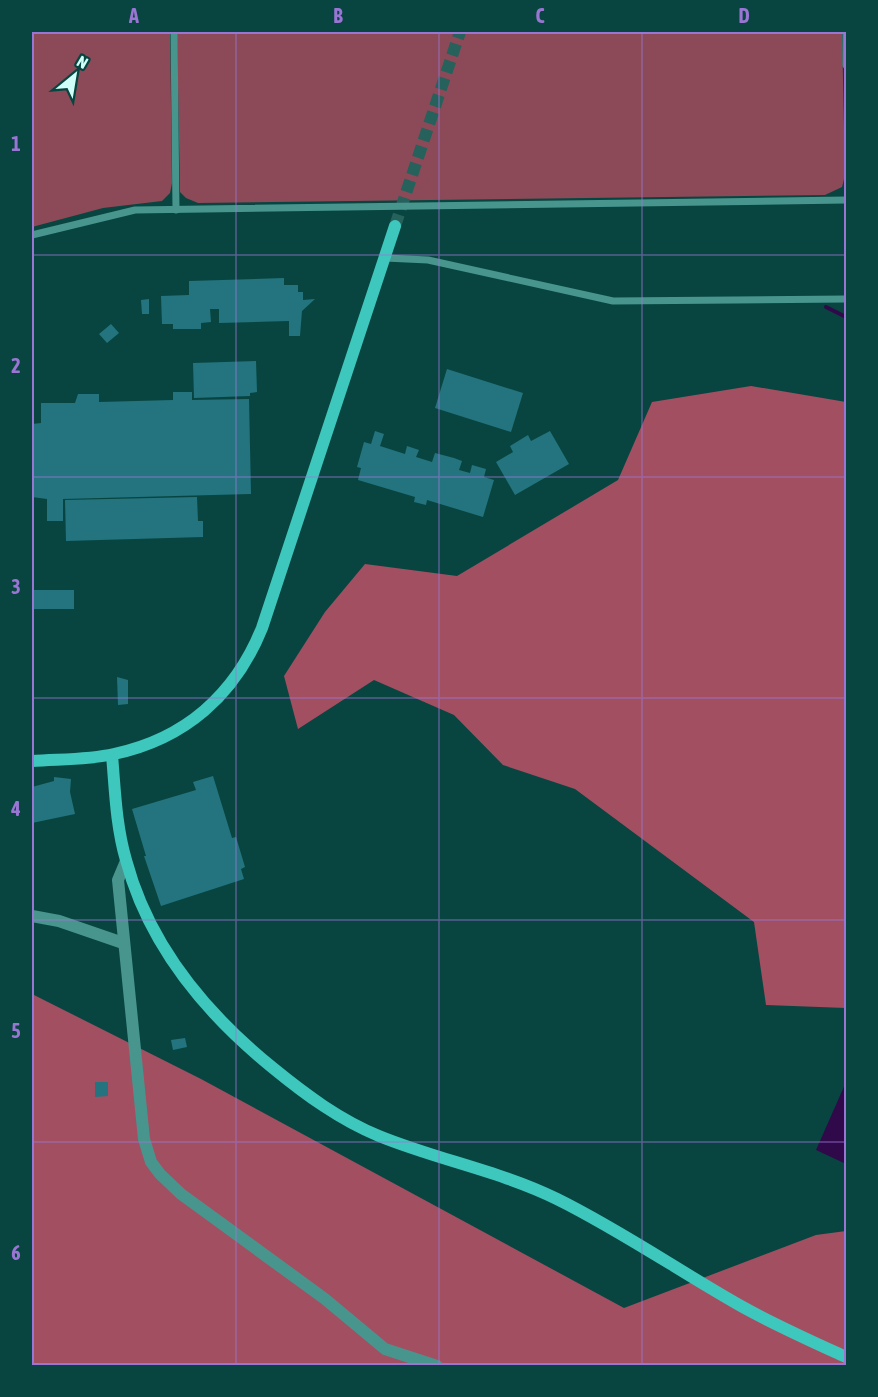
<svg xmlns="http://www.w3.org/2000/svg" width="878" height="1397" font-family="'Asap Condensed',sans-serif">
	<style>
		.green { fill: #8c4a58 }
		.forest { fill: #a34f62 }
		.water { fill: #30094a }
		.lines { fill: none; stroke-linecap: round; stroke-linejoin: round }
		.stream { stroke: #30094a; stroke-width: 4 }
		.building { fill: #23747e }
		.secondary-tunnel { stroke: #26615c; stroke-width: 12; stroke-dasharray: 12 6; stroke-linecap: butt }
		.lane { stroke: #48958e; stroke-width: 7 }
		.street { stroke: #48958e; stroke-width: 12 }
		.secondary { stroke: #3ec7bc; stroke-width: 12 }
		.grid { fill: none; stroke: #9976d3; stroke-width: 1.5; stroke-opacity: 0.55 }
		.neatline { fill: none; stroke: #9976d3; stroke-width: 2 }
		.grid-label { font-size: 20px; text-anchor: middle; font-weight: bold; fill: #9976d3 }
	</style>
	<rect width="100%" height="100%" fill="#084540"/>
	<!-- green -->
	<g class="green">
		<path d="M32,32h138l2,151 -2,10 -8,8 -59,7 -71,19z"/>
		<path d="M177,32h665l3,143 -3,12 -17,8 -627,8 -12,-5 -6,-6z"/>
	</g>
	<!-- forest -->
	<g class="forest">
		<path d="M751,386l95,16v606l-80,-3 -12,-83 -179,-133 -72,-24 -49,-50 -80,-35 -76,49 -14,-53 41,-64 40,-48 92,12 161,-96 34,-78z"/>
		<path d="M32,994l169,85 423,229 192,-73 30,-4v134h-814z"/>
	</g>
	<!-- water -->
	<path class="water" d="M846,1082v82l-30,-14z"/>
	<g class="lines">
		<!-- stream -->
		<path class="stream" d="M826,307l20,10"/>
	</g>
	<!-- building -->
	<g class="building">
		<path d="M284,278v7h14v7h5v8l12,-1 -13,12 -2,25h-11v-15l-70,2v-14h-9l1,13 -10,1v6h-28v-5h-11l-1,-28 28,-1v-14z"/>
		<path d="M149,299v15h-7l-1,-14z"/>
		<path d="M111,324l8,9 -12,10 -8,-9z"/>
		<path d="M256,361l1,31 -7,1v3l-56,2 -1,-35z"/>
		<path d="M447,369l76,24 -12,39 -76,-24z"/>
		<path d="M173,392h19v8l57,-1 2,95 -188,5v22h-16v-22l-15,-2v-73l9,-1v-20h34l3,-9h21v8l74,-2z"/>
		<path d="M375,431l9,3 -4,12 25,8 2,-8 12,4 -3,7 16,5 3,-9 19,5 8,3 -3,9 11,3 2,-8 14,4 -2,8 10,3 -11,37 -56,-17 -1,5 -12,-3 1,-5 -57,-17 3,-12 -4,-1 7,-25 7,2z"/>
		<path d="M550,431l19,33 -54,31 -19,-33 17,-10 -3,-6 18,-11 3,6z"/>
		<path d="M197,497l1,24h5v16l-137,4 -1,-41z"/>
		<rect x="32" y="590" width="42" height="19"/>
		<path d="M117,677l11,3v24l-10,1z"/>
		<path d="M213,776l19,62 4,-1 9,30 -4,2 3,10 -83,27 -17,-50h2l-14,-47 64,-19 -3,-8z"/>
		<path d="M54,777l17,2 -1,13 5,22 -43,9v-36l22,-6z"/>
		<path d="M185,1038l2,9 -14,3 -2,-10z"/>
		<path d="M95,1082h13v14l-13,1z"/>
	</g>
	<g class="lines">
		<!-- secondary-tunnel -->
		<path class="secondary-tunnel" d="M395,226l65,-194"/>
		<!-- lane -->
		<g class="lane">
			<path d="M174,32l2,178"/>
			<path d="M846,32v33"/>
			<path d="M32,235l103,-25 711,-10"/>
			<path d="M385,258l43,2 185,41 233,-2"/>
		</g>
		<!-- street -->
		<g class="street">
			<path d="M126,861l-8,19 26,259 7,23 9,12 21,20 144,105 60,50 52,17"/>
			<path d="M32,916l27,5 64,22"/>
		</g>
		<!-- secondary -->
		<g class="secondary">
			<path d="M112,755c3,35 4,71 14,105 23,86 79,153 147,208 33,27 67,52 106,68 59,24 121,35 178,63 63,31 122,72 184,107 34,19 70,35 105,51"/>
			<path d="M32,761c27,-2 56,-1 82,-7 71,-15 121,-59 148,-126l133,-402"/>
		</g>
	</g>
	<!-- grid -->
	<path class="grid" d="M236,32v1334M439,32v1334M642,32v1334M32,255h814M32,477h814M32,698h814M32,920h814M32,1142h814"/>
	<!-- border -->
	<rect width="878" height="1397" fill="none" stroke="#084540" stroke-width="66"/>
	<!-- north arrow -->
	<g transform="translate(75 75) rotate(30)" stroke="#084540" stroke-width="4.5" paint-order="stroke">
	<path d="M0-4.5L10 22L0 15L-10 22Z" fill="#d0fff9"/>
	<text y="-9" font-size="16" font-weight="bold" text-anchor="middle" fill="#d0fff9">N</text>
	</g>
	<rect x="33" y="33" width="812" height="1331" class="neatline"/>
	<g class="grid-label">
		<text x="134" y="23">A</text>
		<text x="338" y="23">B</text>
		<text x="540" y="23">C</text>
		<text x="744" y="23">D</text>
		<text x="16" y="151">1</text>
		<text x="16" y="373">2</text>
		<text x="16" y="594">3</text>
		<text x="16" y="816">4</text>
		<text x="16" y="1038">5</text>
		<text x="16" y="1260">6</text>
	</g>
</svg>
